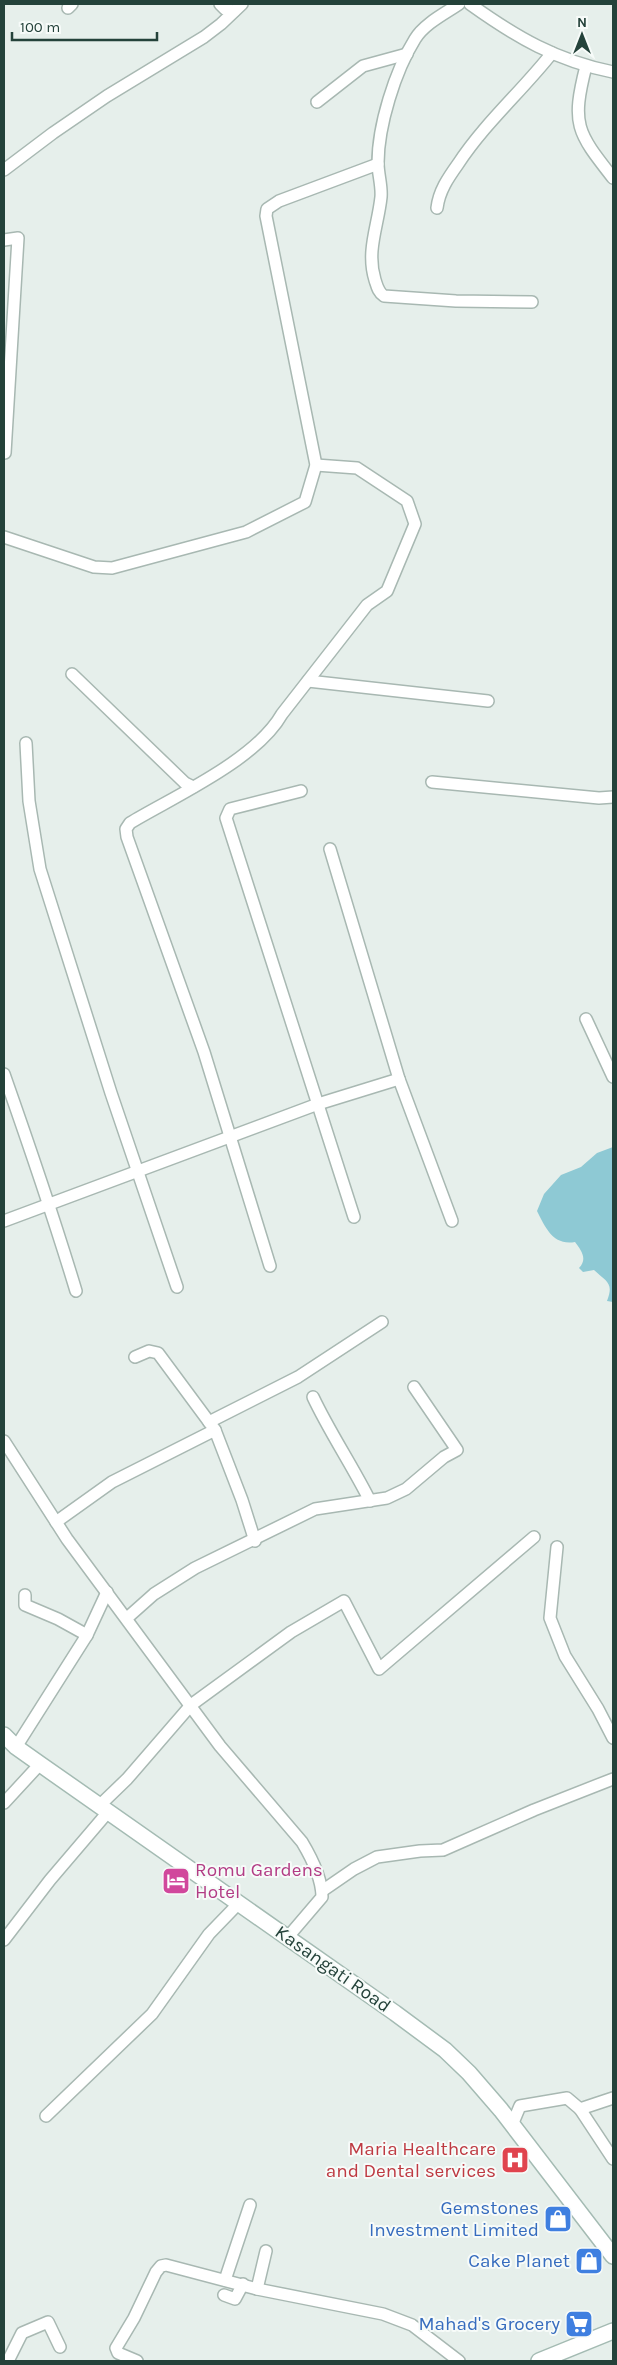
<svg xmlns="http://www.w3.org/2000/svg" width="617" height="2365" font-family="Karla,sans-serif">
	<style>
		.water { fill: #8ec9d4 }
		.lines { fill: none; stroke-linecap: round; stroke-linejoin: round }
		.street-casing { stroke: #a8b8b2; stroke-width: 14 }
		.secondary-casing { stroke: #a4bbb3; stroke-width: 18 }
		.street { stroke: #fff; stroke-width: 11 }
		.secondary { stroke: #fff; stroke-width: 15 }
		.labels { text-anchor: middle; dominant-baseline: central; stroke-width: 4; stroke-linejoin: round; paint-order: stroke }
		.hotel-label { font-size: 19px; fill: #b23c85; stroke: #f7fbf9; text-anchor: start }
		.street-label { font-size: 19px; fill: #24423a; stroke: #f7fbf9 }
		.health-label { font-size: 19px; fill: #be3a42; stroke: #f7fbf9; text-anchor: end }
		.shop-label { font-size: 19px; fill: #366cbe; stroke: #f7fbf9; text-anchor: end }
	</style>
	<rect width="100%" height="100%" fill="#e6efeb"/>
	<!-- water -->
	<path class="water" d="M613,1147v155l-6,-1c7,-18 0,-19 -13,-31l-11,2 -4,-4c9,-9 2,-18 -4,-26 -22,4 -30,-15 -38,-31l7,-17 17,-19 20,-8 16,-14z"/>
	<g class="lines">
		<defs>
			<g id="street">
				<path d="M220,4l5,5 9,2"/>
				<path d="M459,4c-15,10 -35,20 -44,35 -20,32 -37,87 -37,124 0,11 4,23 3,34 -3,29 -15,54 -6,83 2,6 3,12 9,16l72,5 76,1"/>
				<path d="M470,4c46,33 87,57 143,68"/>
				<path d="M68,8l4,-4"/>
				<path d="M586,66c-15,59 -9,66 27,112"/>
				<path d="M317,102l46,-36 44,-12"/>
				<path d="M4,170l49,-37 54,-37 97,-59 17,-13 21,-20"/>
				<path d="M437,208c2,-17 11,-30 21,-44 27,-41 63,-72 94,-111"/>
				<path d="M4,240l14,-2 -13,215"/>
				<path d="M4,537l90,30 18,1 134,-36 59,-30 11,-37 -50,-249 1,-7 12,-8 99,-37"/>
				<path d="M72,674l113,109 8,4"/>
				<path d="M308,681l180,20"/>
				<path d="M26,743l3,58 11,68 71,224 66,194"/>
				<path d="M432,782l167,16 14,-1"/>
				<path d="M301,791l-71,18 -4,9 128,399"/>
				<path d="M586,1019l27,58"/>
				<path d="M4,1074c25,71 50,144 72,217"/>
				<path d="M399,1079l53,142"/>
				<path d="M4,1221l314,-117 81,-25 -69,-230"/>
				<path d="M270,1266l-66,-214 -77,-215 -1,-8 4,-6c45,-27 126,-63 152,-109l85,-109 20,-14 28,-67 -8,-23 -50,-33 -41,-3"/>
				<path d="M135,1357l14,-6 9,2 57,77 27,70 13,41"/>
				<path d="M313,1397c17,36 39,68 57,104"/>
				<path d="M209,1422l89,-45 84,-55"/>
				<path d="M4,1441l63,98 153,207 82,96c9,15 20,37 20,55l-35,41"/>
				<path d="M56,1522l56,-40 103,-52"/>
				<path d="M557,1547l-7,71 15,38 33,53 15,29"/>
				<path d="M25,1595v10l33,14 29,16"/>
				<path d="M127,1618l27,-24 41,-26 120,-59 72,-11 19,-9 38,-32 13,-7 -43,-63"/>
				<path d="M16,1747l71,-112 20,-43"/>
				<path d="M4,1803l36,-39"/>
				<path d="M99,1806l28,-27 64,-74 100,-73 53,-31 35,68 155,-132"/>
				<path d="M322,1891l32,-22 23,-12 43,-6 23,-1 91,-40 79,-31"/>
				<path d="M4,1940l46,-60 58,-68"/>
				<path d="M580,2109l33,50"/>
				<path d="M46,2116l106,-102 57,-80 30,-31"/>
				<path d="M512,2125l8,-19 47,-8 13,11 33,-11"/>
				<path d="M225,2280l25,-75"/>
				<path d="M257,2289l9,-38"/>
				<path d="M224,2295l11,4 8,-15"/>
				<path d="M8,2361l14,-28 26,-11 12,25"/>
				<path d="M137,2361l-19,-8 -2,-5 18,-30 22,-46 5,-6 5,-1 91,24 126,25 29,11 47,36"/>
			</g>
			<g id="secondary">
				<path d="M4,1735l12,12 24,17 355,249 50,37 24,23 32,37 112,146"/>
				<path d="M539,2361l74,-30"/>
			</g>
		</defs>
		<!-- street casing -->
		<use href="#street" class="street-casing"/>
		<!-- secondary casing -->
		<use href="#secondary" class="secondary-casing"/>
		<!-- street -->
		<use href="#street" class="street"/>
		<!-- secondary -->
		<use href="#secondary" class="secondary"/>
	</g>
	<!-- icons -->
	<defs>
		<symbol id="hotel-square" viewBox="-11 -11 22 22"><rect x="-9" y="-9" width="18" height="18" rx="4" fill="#d1479c" stroke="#f7fbf9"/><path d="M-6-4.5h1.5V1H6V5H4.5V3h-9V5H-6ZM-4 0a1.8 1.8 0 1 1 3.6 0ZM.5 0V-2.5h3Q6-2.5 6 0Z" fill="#fff"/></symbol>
		<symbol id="hospital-square" viewBox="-11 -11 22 22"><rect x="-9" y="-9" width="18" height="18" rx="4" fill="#e0444e" stroke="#f7fbf9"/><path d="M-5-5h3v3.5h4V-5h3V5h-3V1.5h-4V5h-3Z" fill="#fff"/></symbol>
		<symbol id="shop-square" viewBox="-11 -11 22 22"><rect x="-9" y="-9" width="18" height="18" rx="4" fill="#3f7fe0" stroke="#f7fbf9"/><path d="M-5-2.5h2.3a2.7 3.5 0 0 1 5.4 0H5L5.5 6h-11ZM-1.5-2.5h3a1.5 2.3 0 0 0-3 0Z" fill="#fff"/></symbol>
		<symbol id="supermarket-square" viewBox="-11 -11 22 22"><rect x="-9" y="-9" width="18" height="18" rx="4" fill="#3f7fe0" stroke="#f7fbf9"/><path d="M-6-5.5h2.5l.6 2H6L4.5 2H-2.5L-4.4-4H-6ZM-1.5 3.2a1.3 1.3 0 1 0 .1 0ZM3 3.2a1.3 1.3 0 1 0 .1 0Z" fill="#fff"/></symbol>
	</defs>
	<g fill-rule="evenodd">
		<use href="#hotel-square" x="160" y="1865" width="32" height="32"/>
		<use href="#hospital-square" x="499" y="2144" width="32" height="32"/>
		<use href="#shop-square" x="542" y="2203" width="32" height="32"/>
		<use href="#shop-square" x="573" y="2245" width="32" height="32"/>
		<use href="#supermarket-square" x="563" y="2308" width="32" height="32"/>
	</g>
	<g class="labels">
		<!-- hotel labels -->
		<g class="hotel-label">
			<text x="195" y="1870">Romu Gardens<tspan x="195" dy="22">Hotel</tspan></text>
		</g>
		<!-- street labels -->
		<g class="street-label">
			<text transform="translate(333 1969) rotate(35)">Kasangati Road</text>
		</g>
		<!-- health labels -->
		<g class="health-label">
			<text x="496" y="2149">Maria Healthcare<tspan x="496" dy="22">and Dental services</tspan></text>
		</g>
		<!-- shop labels -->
		<g class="shop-label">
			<text x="539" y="2208">Gemstones<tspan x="539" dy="22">Investment Limited</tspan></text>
			<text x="570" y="2261">Cake Planet</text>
			<text x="560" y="2324">Mahad's Grocery</text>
		</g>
	</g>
	<!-- border -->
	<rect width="617" height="2365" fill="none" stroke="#24423a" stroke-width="10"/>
	<!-- north arrow -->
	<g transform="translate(582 35)" stroke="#f7fbf9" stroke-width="4" paint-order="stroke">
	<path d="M0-4L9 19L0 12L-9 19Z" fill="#24423a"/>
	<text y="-8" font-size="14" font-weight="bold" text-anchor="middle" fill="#24423a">N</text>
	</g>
	<!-- scale -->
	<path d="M12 32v8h145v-8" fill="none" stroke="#24423a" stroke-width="2.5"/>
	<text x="20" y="32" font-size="15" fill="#24423a" stroke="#f7fbf9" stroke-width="4" paint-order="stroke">100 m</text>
</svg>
